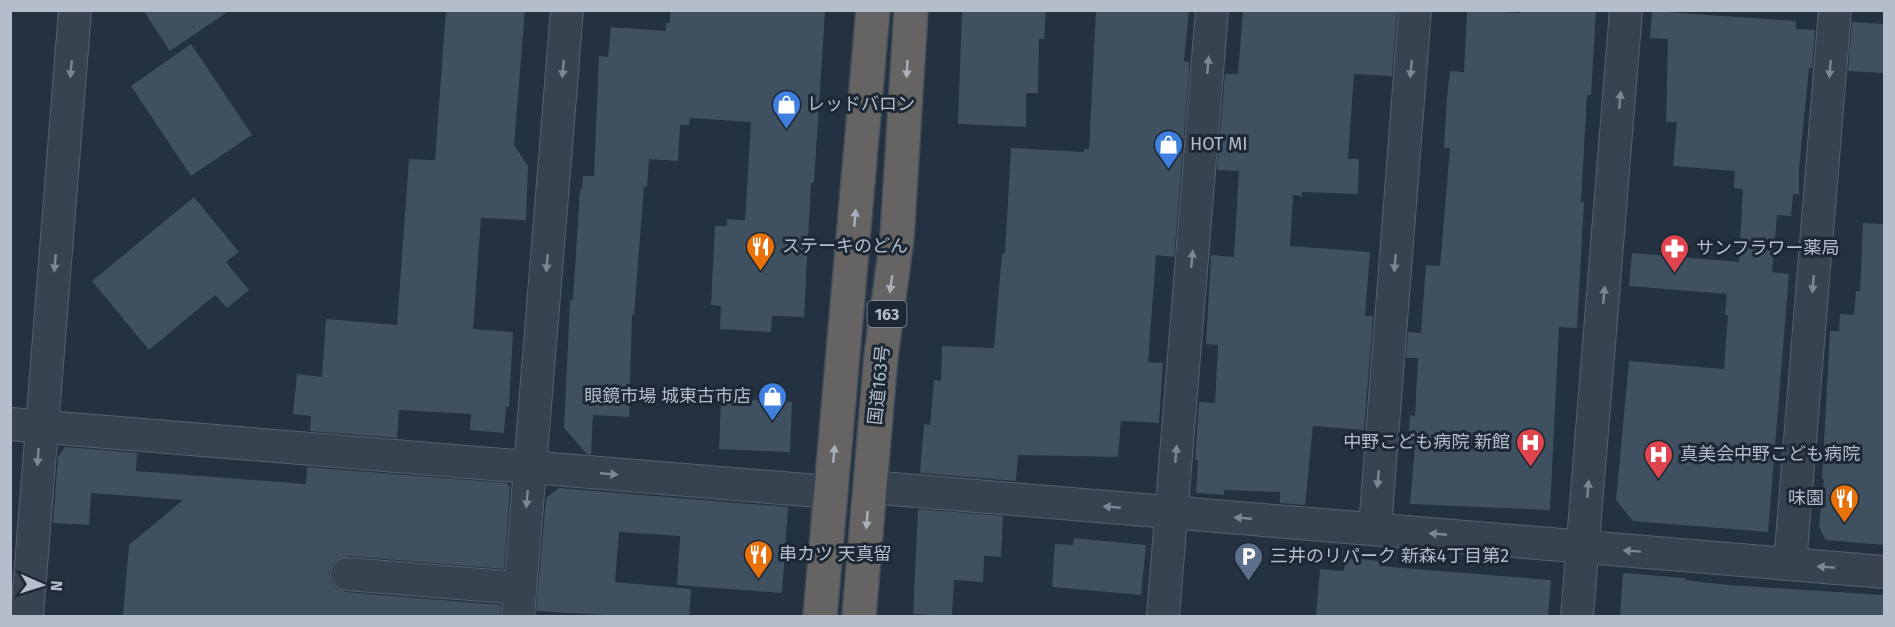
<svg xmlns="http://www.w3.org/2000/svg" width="1895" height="627" font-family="'Fira Sans','Noto Sans JP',sans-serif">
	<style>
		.building { fill: #3f5060 }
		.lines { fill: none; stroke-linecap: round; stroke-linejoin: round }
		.minor-casing { stroke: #56616e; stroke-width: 34 }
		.trunk-casing { stroke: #434e5b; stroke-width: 36 }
		.minor { stroke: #384350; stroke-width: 32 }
		.trunk { stroke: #666462; stroke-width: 33 }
		.oneway { fill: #7c8794 }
		.oneway2 { fill: #a8b0bb }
		.labels { text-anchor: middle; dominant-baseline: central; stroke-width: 6; stroke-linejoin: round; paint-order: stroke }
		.shield { fill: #1d2835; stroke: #87919e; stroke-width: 1.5 }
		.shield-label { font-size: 16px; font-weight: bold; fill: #b4becb }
		.poi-label { font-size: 18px; fill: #b4becb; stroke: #1d2835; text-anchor: start }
		.street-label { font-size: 18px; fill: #b4becb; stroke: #1d2835 }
	</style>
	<rect width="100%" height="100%" fill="#233141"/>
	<!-- building -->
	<g class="building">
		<path d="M143,10h87l-60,41z"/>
		<path d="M446,10h79l-11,135 14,21 -2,54 -45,-2 -8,111 40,3 -4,75h-3l-2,26 -34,-3 1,-16 -72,-4 -2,28 -87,-7 1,-15 -18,-2 4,-40 25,3 4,-58 71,6 12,-166 26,1z"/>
		<path d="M670,10l155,2 -11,171h-3l-7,134 -32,-1 -1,16 -51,-3 1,-23 -10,-1 4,-79h12v-7l18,1 6,-98 -61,-4 -1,7h-9l-2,36 -29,-2 -2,28 -3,-1 -10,129h-2l-3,102 -36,-2 -2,39h-4l-23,-26 6,-128h3l7,-111h2l1,-13h11l5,-120 9,1 3,-30 55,4v-8h4z"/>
		<path d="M962,10h84l-2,29h-5l-1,54h-12v34l-68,-3z"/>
		<path d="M1096,10h93l-5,51 5,1v11l-15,184 -18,-2 -8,107 15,1 -4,60 -38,-2 -3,36 -100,-2 -2,26 -96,-8 4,-49 6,1 4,-45 7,1 1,-35 52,2 8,-95h3l6,-105 73,4v-3h5z"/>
		<path d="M1243,10h154l-5,66 -38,-2 -6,85h11l-1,35 -56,-2v4l-9,-1 -3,51 80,6 -5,64h8l-1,14 -8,100 -51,-4 -8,79 -25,-2v-11l-56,-2v5l-28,-2 2,-33h-3l4,-58 16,1 3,-58 -12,-1 5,-89 23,2 5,-86 -22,-1 8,-96h13z"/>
		<path d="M1467,10l53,3v-3h76l-5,85h-4l-6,107h3l-7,126 -18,-1 -9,183 -140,-6 5,-59h-7l2,-30 5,1 3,-58h-12l2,-26 13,1 5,-68 14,1 10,-118h-6l3,-51 3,-26 14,1z"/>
		<path d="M1652,11l144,10v8l19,1 -3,38h-3l-10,101v25h-6l-2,22 -14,-1 -5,57 17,2 -21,258 -135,-11 -17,-21 13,-139 95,8 4,-54h-3l2,-21 -98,-8 3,-33 107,9 4,-73 -9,-1 1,-17 -62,-5 4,-44h-11l2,-83 -18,-1z"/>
		<path d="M1852,22l32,2v49l-36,-2z"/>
		<path d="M191,44l61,91 -61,41 -60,-90z"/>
		<path d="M194,197l45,55 -13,10 23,28 -22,18 -12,-13 -66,55 -57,-69z"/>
		<path d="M1863,223l21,1v321l-58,-5 -7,-13 5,-48h-2l8,-148h9l1,-17 14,1 2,-24h4z"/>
		<path d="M721,399l71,3 -2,50 -71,-3z"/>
		<path d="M65,447l72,6 -1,18 170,13 1,-17 199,16 4,4 -6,82 -156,-13 -8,2 -7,5 -4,10 2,9 5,6 9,4 156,13 -1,11h-377l6,-71 54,-45 -92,-7 -2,32 -36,-2 5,-66z"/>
		<path d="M559,488l229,19 -6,86 -105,-8 3,-49 -61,-4 -4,50 76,7 -2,27h-67l-86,-5 10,-113z"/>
		<path d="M918,509l85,7 -2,41 -17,-1 -1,26 -29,-2 -2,36 -39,-2z"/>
		<path d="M1074,538l72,7 -5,50 -89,-8 3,-43 18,1z"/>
		<path d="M1345,558l35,3 -1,5 172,14 -3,36h-232l4,-47 24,2z"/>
		<path d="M1623,573l62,5v2l43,5 156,10v21h-264z"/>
	</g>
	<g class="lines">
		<defs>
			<g id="minor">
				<path d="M10,424l820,68"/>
				<path d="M869,487l1015,85"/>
				<path d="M1375,528l40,-518"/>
				<path d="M1790,564l45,-554"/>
				<path d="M347,574l173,14"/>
				<path d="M27,616l48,-606"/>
				<path d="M518,616l49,-606"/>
				<path d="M1163,616l49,-606"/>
				<path d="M1577,616l49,-606"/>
			</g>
			<g id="trunk">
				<path d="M820,616l53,-606"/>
				<path d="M859,616l22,-260 16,-118 14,-228"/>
			</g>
		</defs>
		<!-- minor casing -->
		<use href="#minor" class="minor-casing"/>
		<!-- trunk casing -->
		<use href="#trunk" class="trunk-casing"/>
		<!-- minor -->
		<use href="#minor" class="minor"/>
		<!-- trunk -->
		<use href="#trunk" class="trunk"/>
	</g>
	<!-- one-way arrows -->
	<defs><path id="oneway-solid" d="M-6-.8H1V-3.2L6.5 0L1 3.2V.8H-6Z" transform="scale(1.5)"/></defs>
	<g class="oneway">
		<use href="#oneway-solid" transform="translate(1208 65) rotate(-85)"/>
		<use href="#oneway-solid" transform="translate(71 69) rotate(95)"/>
		<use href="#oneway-solid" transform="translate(563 69) rotate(95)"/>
		<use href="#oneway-solid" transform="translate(1411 69) rotate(95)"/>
		<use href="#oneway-solid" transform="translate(1830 69) rotate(95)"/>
		<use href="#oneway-solid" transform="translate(1620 100) rotate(-85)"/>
		<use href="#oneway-solid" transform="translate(1192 259) rotate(-85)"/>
		<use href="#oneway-solid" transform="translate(55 263) rotate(95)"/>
		<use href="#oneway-solid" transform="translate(547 263) rotate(95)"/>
		<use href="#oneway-solid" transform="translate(1395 263) rotate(95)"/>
		<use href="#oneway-solid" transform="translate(1813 284) rotate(95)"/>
		<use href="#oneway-solid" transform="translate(1604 295) rotate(-85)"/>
		<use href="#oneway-solid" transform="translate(1176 454) rotate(-85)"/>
		<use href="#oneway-solid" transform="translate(38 457) rotate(94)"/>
		<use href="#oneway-solid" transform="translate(609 474) rotate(5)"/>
		<use href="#oneway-solid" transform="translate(1378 479) rotate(95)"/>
		<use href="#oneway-solid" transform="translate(1588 489) rotate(-85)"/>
		<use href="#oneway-solid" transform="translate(527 499) rotate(95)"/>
		<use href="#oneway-solid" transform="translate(1112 507) rotate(-175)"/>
		<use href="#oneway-solid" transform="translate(1243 518) rotate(-175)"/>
		<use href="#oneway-solid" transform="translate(1438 534) rotate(-175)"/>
		<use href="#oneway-solid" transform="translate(1632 551) rotate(-176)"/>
		<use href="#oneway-solid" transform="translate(1826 567) rotate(-175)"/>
	</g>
	<g class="oneway2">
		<use href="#oneway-solid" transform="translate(907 69) rotate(93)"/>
		<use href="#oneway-solid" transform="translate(855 218) rotate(-85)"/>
		<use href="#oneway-solid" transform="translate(891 284) rotate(98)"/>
		<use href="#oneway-solid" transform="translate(834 454) rotate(-85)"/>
		<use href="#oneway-solid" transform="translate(867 520) rotate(94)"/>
	</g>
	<!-- icons -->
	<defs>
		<symbol id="shop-pin" viewBox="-11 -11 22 30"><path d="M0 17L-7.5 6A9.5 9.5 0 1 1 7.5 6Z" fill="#3f7fe0" stroke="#1d2835"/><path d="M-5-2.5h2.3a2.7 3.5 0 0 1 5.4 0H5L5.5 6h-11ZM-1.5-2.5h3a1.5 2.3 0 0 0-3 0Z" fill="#fff"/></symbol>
		<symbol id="restaurant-pin" viewBox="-11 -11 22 30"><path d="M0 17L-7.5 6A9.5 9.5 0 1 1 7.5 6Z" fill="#e8710a" stroke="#1d2835"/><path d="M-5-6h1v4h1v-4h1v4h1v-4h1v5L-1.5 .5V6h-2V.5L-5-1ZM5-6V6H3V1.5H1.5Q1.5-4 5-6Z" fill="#fff"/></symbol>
		<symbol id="pharmacy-pin" viewBox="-11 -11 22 30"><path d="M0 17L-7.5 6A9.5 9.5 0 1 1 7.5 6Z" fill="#e0444e" stroke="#1d2835"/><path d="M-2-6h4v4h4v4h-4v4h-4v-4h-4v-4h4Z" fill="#fff"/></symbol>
		<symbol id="hospital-pin" viewBox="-11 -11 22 30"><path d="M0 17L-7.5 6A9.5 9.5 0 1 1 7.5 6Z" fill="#e0444e" stroke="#1d2835"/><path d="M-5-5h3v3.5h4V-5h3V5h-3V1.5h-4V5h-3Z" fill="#fff"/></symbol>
		<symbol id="parking-pin" viewBox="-11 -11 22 30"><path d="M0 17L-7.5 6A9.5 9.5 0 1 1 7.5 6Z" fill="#5c6f8a" stroke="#1d2835"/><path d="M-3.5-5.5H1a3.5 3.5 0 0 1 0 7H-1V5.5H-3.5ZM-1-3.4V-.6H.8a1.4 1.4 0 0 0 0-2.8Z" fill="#fff"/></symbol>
	</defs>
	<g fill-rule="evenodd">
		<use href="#shop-pin" x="770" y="88" width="33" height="45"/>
		<use href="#shop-pin" x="1152" y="128" width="33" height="45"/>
		<use href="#restaurant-pin" x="744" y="230" width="33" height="45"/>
		<use href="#pharmacy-pin" x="1658" y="232" width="33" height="45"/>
		<use href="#shop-pin" x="756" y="380" width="33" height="45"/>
		<use href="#hospital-pin" x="1514" y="426" width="33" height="45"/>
		<use href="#hospital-pin" x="1642" y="438" width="33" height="45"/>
		<use href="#restaurant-pin" x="1828" y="482" width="33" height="45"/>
		<use href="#restaurant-pin" x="742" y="538" width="33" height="45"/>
		<use href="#parking-pin" x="1232" y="540" width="33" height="45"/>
	</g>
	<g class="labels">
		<!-- shield labels -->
		<rect class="shield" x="867.5" y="301" width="39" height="26" rx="4.5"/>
		<g class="shield-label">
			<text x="887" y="314">163</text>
		</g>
		<!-- poi labels -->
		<g class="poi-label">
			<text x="807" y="104">レッドバロン</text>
			<text x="1190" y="144">HOT MI</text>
			<text x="782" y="246">ステーキのどん</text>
			<text x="1696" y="248">サンフラワー薬局</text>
			<text x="751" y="396" text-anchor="end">眼鏡市場 城東古市店</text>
			<text x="1510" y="442" text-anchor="end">中野こども病院 新館</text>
			<text x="1680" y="454">真美会中野こども病院</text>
			<text x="1824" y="498" text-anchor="end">味園</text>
			<text x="779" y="554">串カツ 天真留</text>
			<text x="1270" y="556">三井のリパーク 新森4丁目第2</text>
		</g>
		<!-- street labels -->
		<g class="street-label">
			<text transform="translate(879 385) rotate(-84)">国道163号</text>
		</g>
	</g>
	<!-- border -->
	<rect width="1895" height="627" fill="none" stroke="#b4becb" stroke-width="24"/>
	<!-- north arrow -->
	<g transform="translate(42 585) rotate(93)" stroke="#1d2835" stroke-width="4.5" paint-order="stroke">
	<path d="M0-4.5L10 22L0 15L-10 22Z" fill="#b4becb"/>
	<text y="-9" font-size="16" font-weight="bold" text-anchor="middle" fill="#b4becb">N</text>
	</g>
</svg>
